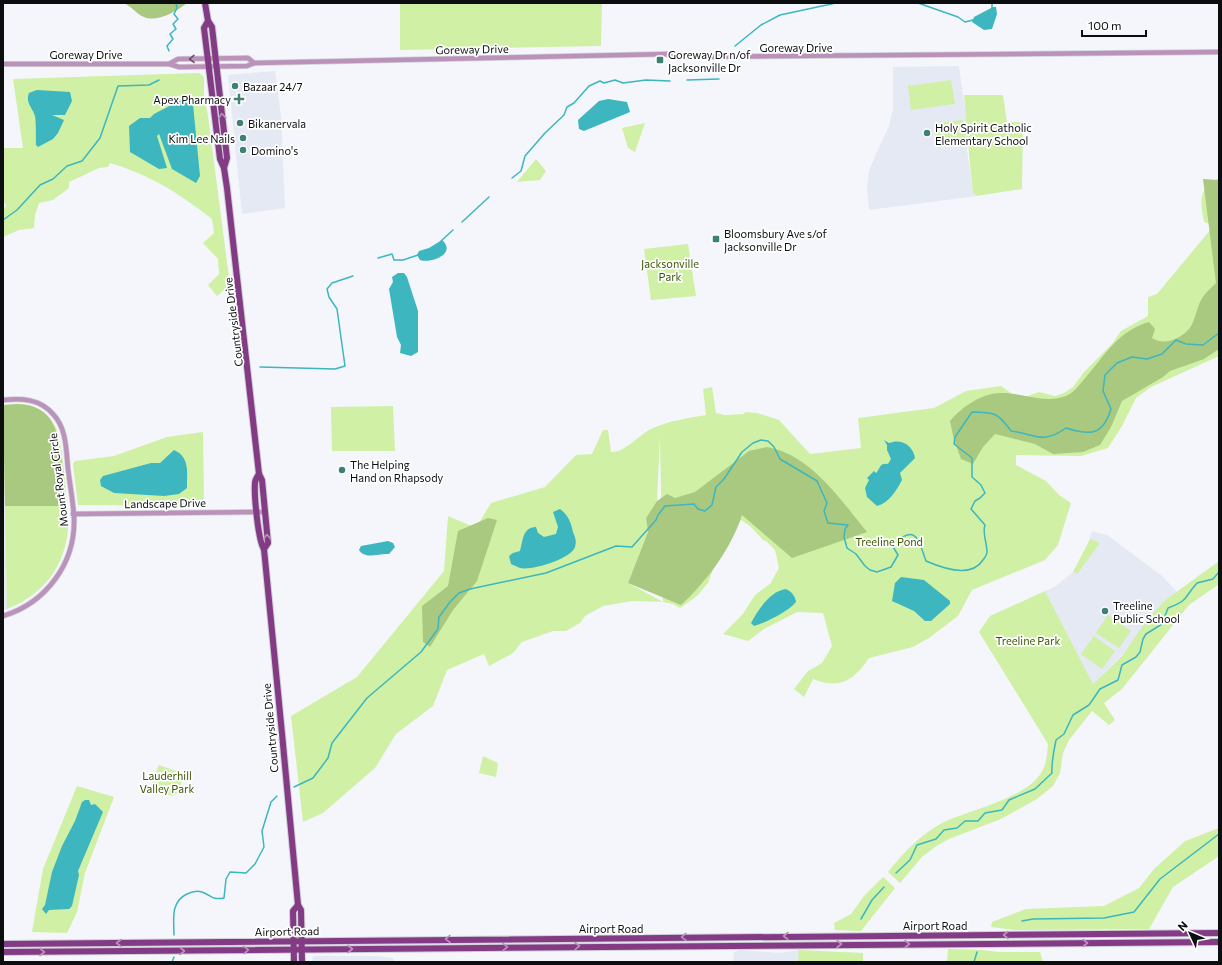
<svg xmlns="http://www.w3.org/2000/svg" width="1222" height="965" font-family="Commissioner,sans-serif">
	<style>
		.built { fill: #e4e9f4 }
		.green { fill: #cff0a5; fill-rule: evenodd }
		.forest { fill: #a8c97f }
		.water { fill: #3db6bf }
		.lines { fill: none; stroke-linecap: round; stroke-linejoin: round }
		.stream { stroke: #3db6bf; stroke-width: 1.5 }
		.minor-casing { stroke: #cfd1d6; stroke-width: 6 }
		.major-casing { stroke: #cfd1d6; stroke-width: 8 }
		.minor { stroke: #bb92ba; stroke-width: 4.5 }
		.major { stroke: #843b85; stroke-width: 6 }
		.oneway { stroke: #645064 }
		.oneway2 { stroke: #bb93bc }
		.poi-dot { fill: #3e8174; stroke: #fff; stroke-width: 1.5 }
		.labels { text-anchor: middle; dominant-baseline: central; stroke-width: 3.5; stroke-linejoin: round; paint-order: stroke }
		.street-label { font-size: 11px; fill: #0c0d0f; stroke: #fff }
		.poi-label { font-size: 11px; fill: #0c0d0f; stroke: #fff; text-anchor: start }
		.park-label { font-size: 11px; fill: #3a5500; stroke: #fff }
	</style>
	<rect width="100%" height="100%" fill="#f4f6fc"/>
	<!-- built -->
	<g class="built">
		<path d="M959,66l10,74 -2,10 6,43 4,3 -108,14 -2,-22 2,-18 20,-44 4,-17v-42z"/>
		<path d="M275,71l6,45 4,92 -43,6 -14,-139z"/>
		<path d="M3,444l2,32 2,133 -4,1z"/>
		<path d="M1092,531l15,4 55,41 15,16 -13,9 -42,54 -29,29 -48,-93 11,-5 17,-14 15,-27z"/>
		<path d="M741,950l39,3 19,-3v11l-1,1h-65l1,-10z"/>
		<path d="M313,956h65l15,2 1,4h-82z"/>
	</g>
	<!-- green -->
	<g class="green">
		<path d="M400,3h202l-1,43 -201,4z"/>
		<path d="M199,73l5,4v17l4,22 22,169 -13,11 -9,-11 11,-11 -1,-15 -15,-16 11,-10 -2,-14c-33,-26 -62,-44 -102,-56l-2,4 -9,1 -30,14v6l-16,12 -14,3 -4,12 -1,13 -15,2 -16,7v-28l3,-3 -3,-7v-51h20l-10,-69z"/>
		<path d="M951,80l4,24 -44,6 -3,-24z"/>
		<path d="M964,95h39l4,27h16l-1,67 -45,7 -4,-3c-4,-33 -6,-65 -9,-98z"/>
		<path d="M962,120l1,1 3,19 -30,3 -2,-20z"/>
		<path d="M645,123l-10,29 -7,-4 -6,-20z"/>
		<path d="M536,159l10,12 -6,9 -23,2z"/>
		<path d="M1219,178v178l-68,31 -15,11 -14,28 -14,22 -27,8 -65,-1v10l30,16 13,14 12,8 -13,42 -13,15 -73,30 -14,26 -29,22 -16,9 -44,11c-15,22 -29,32 -56,21l-9,18 -10,-8 14,-18 14,-8 10,-17 -9,-33 -26,-1 -33,17 -16,12 -25,-7 20,-20 12,-19 15,-11 9,-16 -4,-18 -8,-8 -4,-2 -13,-14 -9,-6 -18,22 -15,41 -11,13 -17,12 -7,-4 -10,-2 -30,-1 -30,5 -18,10 -5,7 -14,8h-13l-31,11 -9,11 -24,13 -5,-12 -37,16 -14,36 -37,28 -21,34 -52,45 -20,9 -12,-106 66,-39 87,-106 4,-55 28,12 15,-25 54,-16 31,-32 16,-1 11,-24h5l3,22c16,0 27,-17 40,-23 18,-8 36,-11 55,-14l-3,-26 9,-2 4,26 9,2 19,-1 1,-2 12,1 22,7 31,34 51,-6 -3,-30 76,-10 32,-17 35,-5 18,13 20,-7 16,4 9,-3 9,-6 11,-15 28,-28 9,-13 27,-15v-19l9,-3 54,-65v-5l-7,-2c-4,-21 -6,-33 15,-44zM660,436l3,165v1l-35,-19 20,-51 -2,-14 11,-17z"/>
		<path d="M688,244l8,52 -45,4 -7,-51z"/>
		<path d="M24,404c13,2 25,10 31,22 8,14 13,82 13,100 0,9 -2,18 -5,27 -9,27 -30,46 -56,56l-4,-204z"/>
		<path d="M393,406l2,45h-63l-1,-44z"/>
		<path d="M203,432l1,74 -126,-1 -5,-41 2,-3 39,-5 53,-19z"/>
		<path d="M1090,539l10,4 -23,31 -4,-2z"/>
		<path d="M1219,561v23l-30,21 -67,84 -18,14 11,17 -6,5 -17,-14 -23,29 -6,13 -3,20 -7,13 -16,13 -36,20 -52,20 -14,8 -13,10 -22,26 -12,-11c16,-20 33,-38 56,-50 26,-12 82,-24 97,-49 6,-9 6,-19 7,-29l-69,-112 11,-16 55,-25 48,93 29,-28 24,-35 18,-20z"/>
		<path d="M1108,615l23,16 -12,17 -23,-15z"/>
		<path d="M1094,636l21,15 -13,18 -21,-15z"/>
		<path d="M483,756l15,7 -2,14 -17,-4z"/>
		<path d="M159,765l25,9 -6,19 -6,3 -22,-8z"/>
		<path d="M77,786l37,11 -29,76 -8,39 -10,21 -35,-1 11,-63z"/>
		<path d="M1219,828v28l-46,31 -24,42 -134,1 -24,-3 1,-5 34,-13 78,-3 35,-18 15,-19 31,-28z"/>
		<path d="M883,877l12,11 -34,43 -26,-1 -1,-7 17,-9 13,-18z"/>
		<path d="M948,949l34,1 16,2h42l3,10h-96z"/>
		<path d="M799,950l64,3v9h-65z"/>
	</g>
	<!-- forest -->
	<g class="forest">
		<path d="M123,3h64c-10,8 -30,20 -43,14 -8,-3 -12,-11 -21,-14z"/>
		<path d="M1203,179l16,1v169l-15,10 -34,12 -7,6 -41,24 -11,26 -11,18 -17,7 -30,2 -18,-10 -40,-10 -12,13 -10,17 -12,-5 -7,-19 -4,-19c13,-15 32,-28 52,-28 22,0 42,11 64,3 8,-3 14,-12 20,-19 20,-23 32,-46 63,-55l6,7 -3,9c13,8 28,1 37,-9 6,-8 7,-18 11,-27 4,-8 10,-13 16,-19z"/>
		<path d="M18,404c37,2 40,28 44,59 2,14 3,28 5,43h-62l-2,-101z"/>
		<path d="M767,447c44,8 73,52 100,85l-75,26 -50,-43c-11,34 -35,66 -61,90l-53,-22 20,-51 -2,-14 11,-17 10,-7 8,4 20,-6 54,-41z"/>
		<path d="M488,518l9,2 -20,61 -24,29 -23,37 -7,-5 -1,-36 26,-20 10,-55z"/>
	</g>
	<!-- water -->
	<g class="water">
		<path d="M993,7h3l1,7 -5,15 -8,1 -12,-8 2,-5z"/>
		<path d="M37,90l33,2 2,9 -7,14h-13l12,5 -6,13 -5,6 -15,8 -2,-2c0,-6 0,-25 -1,-29 -2,-8 -10,-13 -6,-23z"/>
		<path d="M185,98l8,6 7,72 -4,7 -24,-14 -13,-35 -2,2 10,32 -8,1 -29,-17 -1,-26 11,-8h10l4,-4z"/>
		<path d="M608,99l19,3 3,10 -46,19 -5,-2 -1,-9 21,-19z"/>
		<path d="M442,240c15,13 -10,24 -22,20l-3,-5 2,-4 10,-3z"/>
		<path d="M398,273h6l3,4 11,34v41l-7,4 -11,-3 1,-8 -4,-8 -8,-48 4,-7 -1,-5z"/>
		<path d="M884,440l5,3c12,-5 24,2 26,15l-15,15 2,7c-6,11 -13,23 -25,26l-10,-9 -2,-9 4,-8 -2,-2 7,-7 2,2c5,-5 3,-10 12,-9l3,-5 -4,-9v-5z"/>
		<path d="M174,450c16,7 13,22 13,38l-8,6 -15,2 -50,-3 -13,-7 -1,-6 3,-4 48,-13h9z"/>
		<path d="M560,509c8,6 11,13 13,23 2,5 4,9 2,15 -4,12 -44,24 -55,21 -3,-1 -6,-3 -9,-4l-2,-8 4,-3 7,-2c3,-9 2,-24 16,-24l2,6 6,4 12,-3 2,-7 -5,-15z"/>
		<path d="M388,541l5,2 2,4 -6,7c-10,-1 -24,6 -30,-4l2,-4z"/>
		<path d="M901,577l23,3 26,21v3l-19,17h-6l-11,-10 -22,-10 3,-18z"/>
		<path d="M786,589c6,3 9,7 10,13 -7,9 -31,21 -42,24l-3,-3c7,-13 19,-32 35,-34z"/>
		<path d="M85,800h4l2,5 4,-1 8,8 -25,59 1,4 -7,31 -3,3 -20,1 -3,4 -4,-5 3,-4 7,-33 10,-26 13,-25 7,-19z"/>
	</g>
	<g class="lines">
		<!-- stream -->
		<g class="stream">
			<path d="M918,3l40,14 7,5 8,-2"/>
			<path d="M992,9v-6"/>
			<path d="M735,46l26,-21 19,-10 56,-12"/>
			<path d="M169,51l-2,-5 6,-7 -3,-5 6,-5 -3,-5 5,-5 -4,-5 3,-6 -1,-5"/>
			<path d="M687,80l32,-1"/>
			<path d="M512,178l9,-7 4,-15 20,-23 19,-18 3,-8 7,-4 15,-17 11,-5 4,2 11,-3 8,3 23,-3 24,1"/>
			<path d="M3,220l14,-10 23,-25 13,-6 14,-13 15,-5 18,-23 18,-52 31,-1 10,-5"/>
			<path d="M462,222l27,-25"/>
			<path d="M441,241l12,-11"/>
			<path d="M378,258l14,-4 2,6h9l15,-5"/>
			<path d="M260,367l75,2 10,-3 -8,-57 -8,-12 -2,-8 5,-6 21,-7"/>
			<path d="M294,787l19,-9 15,-20 4,-15 35,-45 54,-46 17,-23 1,-12 11,-15 9,-9 11,-4 76,-16 70,-27 16,1 24,-27 2,-5 7,-9 29,-2 4,5 7,2 7,-6 4,-18 8,-8 18,-27 11,-9 8,-3 7,1 6,6 6,12 37,22 10,22 -3,8 4,12 20,2 -3,4 -1,8 3,11 9,6 9,12 5,4 7,2 14,-5 7,-12 -6,-10c24,-22 26,-6 34,16 16,7 45,18 57,-1 2,-3 4,-5 4,-8 0,-10 -5,-18 -2,-27l-14,-16 4,-8 5,-3 5,-5 -4,-8 -9,-8v-19l-18,-14 1,-7 17,-25c23,0 26,1 39,19 25,3 31,14 55,-3 25,8 37,7 45,-19l-8,-18 2,-16 12,-12 15,-6 15,2 15,-5 14,-14 10,4 17,1 16,-12"/>
			<path d="M896,873l14,-13 7,-15 19,-6 8,-9 13,-2 8,-7h13l7,-8 17,-3 7,-10 26,-11 17,-16c-1,-8 2,-23 4,-33l8,-6 9,-19 16,-10 11,-16 18,-9 4,-15 14,-8 4,-5 3,-13 3,-5 16,-10 6,-16c21,-8 15,-9 29,-25l16,-4 6,-7"/>
			<path d="M861,919l11,-19 12,-13"/>
			<path d="M1022,921l11,-2 71,-1 30,-6 26,-33 59,-45"/>
			<path d="M174,935c0,-15 -4,-33 13,-41 4,-2 9,-4 15,-2 11,4 8,8 22,6l2,-19 4,-7 16,1 9,-9 9,-17 -2,-16 9,-29 6,-6"/>
			<path d="M172,962l2,-5"/>
			<path d="M974,962l3,-10"/>
		</g>
		<defs>
			<g id="minor">
				<path d="M3,64h166l10,3 68,-1 7,-3 415,-9 19,3 531,-5"/>
				<path d="M169,64l9,-5 70,-1 6,5"/>
				<path d="M3,400c19,-2 37,-1 50,14 14,15 13,36 15,55 2,16 5,32 6,48 2,46 -28,86 -71,99"/>
				<path d="M73,514l192,-2"/>
			</g>
			<g id="major">
				<path d="M205,3l3,18 4,6 15,131 -3,10"/>
				<path d="M208,21l-4,7 16,131 4,9 3,20 32,286 3,6 6,63 -4,6"/>
				<path d="M259,474c-2,3 -4,6 -4,9 -1,11 3,58 9,66 12,119 23,237 34,356l3,5 1,52"/>
				<path d="M3,944l1216,-11"/>
				<path d="M3,952l1216,-10"/>
				<path d="M294,962l-1,-51 5,-6"/>
			</g>
		</defs>
		<!-- minor casing -->
		<use href="#minor" class="minor-casing"/>
		<!-- major casing -->
		<use href="#major" class="major-casing"/>
		<!-- minor -->
		<use href="#minor" class="minor"/>
		<!-- major -->
		<use href="#major" class="major"/>
	</g>
	<!-- one-way arrows -->
	<defs><path id="oneway-chevron" d="M-2-3.5L2.5 0L-2 3.5" fill="none" stroke-width="1.6" stroke-linecap="round" stroke-linejoin="round"/></defs>
	<use class="oneway" href="#oneway-chevron" transform="translate(192 59) rotate(179)"/>
	<g class="oneway2">
		<use href="#oneway-chevron" transform="translate(222 116) rotate(-96)"/>
		<use href="#oneway-chevron" transform="translate(267 537) rotate(-93)"/>
		<use href="#oneway-chevron" transform="translate(1006 935) rotate(180)"/>
		<use href="#oneway-chevron" transform="translate(786 936) rotate(180)"/>
		<use href="#oneway-chevron" transform="translate(684 937) rotate(179)"/>
		<use href="#oneway-chevron" transform="translate(448 939) rotate(179)"/>
		<use href="#oneway-chevron" transform="translate(119 943) rotate(180)"/>
		<use href="#oneway-chevron" transform="translate(1085 943)"/>
		<use href="#oneway-chevron" transform="translate(839 944)"/>
		<use href="#oneway-chevron" transform="translate(907 944)"/>
		<use href="#oneway-chevron" transform="translate(577 946) rotate(-1)"/>
		<use href="#oneway-chevron" transform="translate(505 947) rotate(-1)"/>
		<use href="#oneway-chevron" transform="translate(350 949)"/>
		<use href="#oneway-chevron" transform="translate(246 950) rotate(-1)"/>
		<use href="#oneway-chevron" transform="translate(182 951)"/>
		<use href="#oneway-chevron" transform="translate(42 952)"/>
	</g>
	<!-- markers -->
	<g class="poi-dot">
		<rect x="656" y="56" width="8" height="8" rx="2"/>
		<circle cx="235" cy="86" r="4"/>
		<path d="M237 93h4v4h4v4h-4v4h-4v-4h-4v-4h4z"/>
		<circle cx="240" cy="123" r="4"/>
		<circle cx="927" cy="133" r="4"/>
		<circle cx="243" cy="138" r="4"/>
		<circle cx="243" cy="150" r="4"/>
		<rect x="712" y="235" width="8" height="8" rx="2"/>
		<circle cx="342" cy="470" r="4"/>
		<circle cx="1105" cy="611" r="4"/>
	</g>
	<g class="labels">
		<!-- street labels -->
		<g class="street-label">
			<text x="796" y="47">Goreway Drive</text>
			<text transform="translate(472 49) rotate(-1)">Goreway Drive</text>
			<text x="86" y="54">Goreway Drive</text>
			<text transform="translate(233 322) rotate(-97)">Countryside Drive</text>
			<text transform="translate(58 480) rotate(-97)">Mount Royal Circle</text>
			<text transform="translate(165 503) rotate(-1)">Landscape Drive</text>
			<text transform="translate(270 728) rotate(-95)">Countryside Drive</text>
			<text x="935" y="925">Airport Road</text>
			<text x="611" y="928">Airport Road</text>
			<text transform="translate(287 931) rotate(-1)">Airport Road</text>
		</g>
		<!-- poi labels -->
		<g class="poi-label">
			<text x="668" y="54">Goreway Dr n/of<tspan x="668" dy="13">Jacksonville Dr</tspan></text>
			<text x="243" y="86">Bazaar 24/7</text>
			<text x="231" y="99" text-anchor="end">Apex Pharmacy</text>
			<text x="248" y="123">Bikanervala</text>
			<text x="935" y="127">Holy Spirit Catholic<tspan x="935" dy="13">Elementary School</tspan></text>
			<text x="235" y="138" text-anchor="end">Kim Lee Nails</text>
			<text x="251" y="150">Domino's</text>
			<text x="724" y="233">Bloomsbury Ave s/of<tspan x="724" dy="13">Jacksonville Dr</tspan></text>
			<text x="350" y="464">The Helping<tspan x="350" dy="13">Hand on Rhapsody</tspan></text>
			<text x="1113" y="605">Treeline<tspan x="1113" dy="13">Public School</tspan></text>
		</g>
		<!-- park labels -->
		<g class="park-label">
			<text x="670" y="263">Jacksonville<tspan x="670" dy="13">Park</tspan></text>
			<text x="889" y="541">Treeline Pond</text>
			<text x="1028" y="640">Treeline Park</text>
			<text x="167" y="775">Lauderhill<tspan x="167" dy="13">Valley Park</tspan></text>
		</g>
	</g>
	<!-- border -->
	<rect width="1222" height="965" fill="none" stroke="#0c0d0f" stroke-width="8"/>
	<!-- north arrow -->
	<g transform="translate(1190 933) rotate(314)" stroke="#ffffff" stroke-width="3" paint-order="stroke">
	<path d="M0-3L7 15L0 10L-7 15Z" fill="#0c0d0f"/>
	<text y="-6" font-size="11" font-weight="bold" text-anchor="middle" fill="#0c0d0f">N</text>
	</g>
	<!-- scale -->
	<path d="M1082 30v6h64v-6" fill="none" stroke="#0c0d0f" stroke-width="2"/>
	<text x="1088" y="30" font-size="12" fill="#0c0d0f" stroke="#ffffff" stroke-width="3" paint-order="stroke">100 m</text>
</svg>
